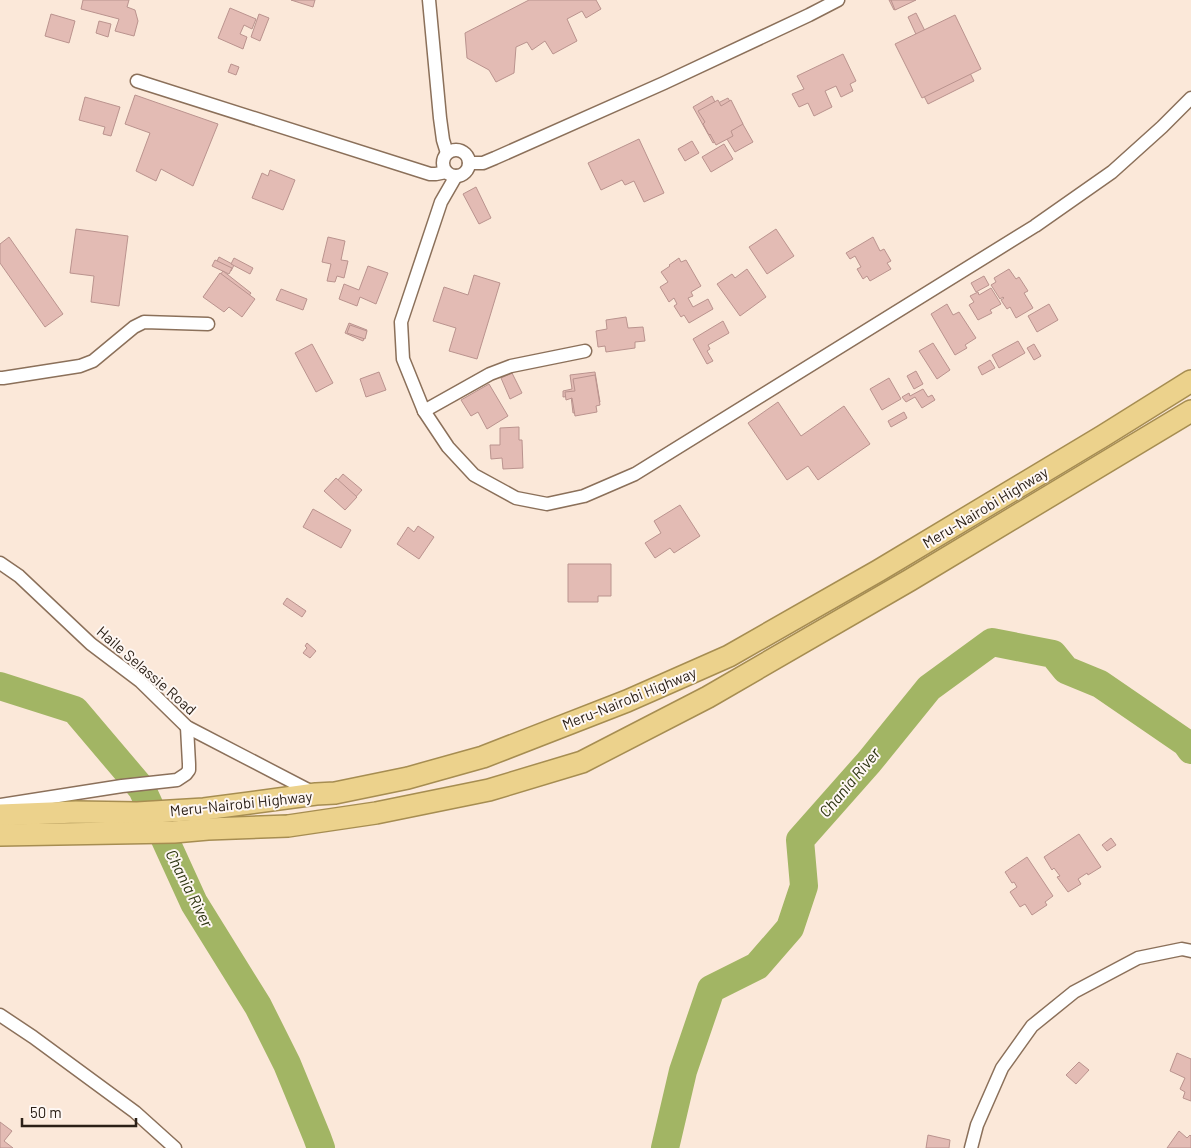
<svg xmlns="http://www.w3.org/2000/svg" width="1191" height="1148" font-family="Barlow,sans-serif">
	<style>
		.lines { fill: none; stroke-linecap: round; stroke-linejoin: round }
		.river { stroke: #a2b564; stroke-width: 28 }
		.building { fill: #e3bbb4; stroke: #ba938e }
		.minor-casing { stroke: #8b705a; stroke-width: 15 }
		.trunk-casing { stroke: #a68d51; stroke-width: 24 }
		.minor { stroke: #fff; stroke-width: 12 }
		.trunk { stroke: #ecd28c; stroke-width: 21 }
		.labels { text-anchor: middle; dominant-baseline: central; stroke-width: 4; stroke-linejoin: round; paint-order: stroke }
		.street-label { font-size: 15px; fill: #2b2017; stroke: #fef7f3 }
		.water-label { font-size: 16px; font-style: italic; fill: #2d3512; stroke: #fef7f3 }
	</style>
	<rect width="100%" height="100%" fill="#fbe8d9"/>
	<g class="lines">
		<!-- river -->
		<g class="river">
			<path d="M0,686l75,24 67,79 52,114 64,103 29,58 30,73 4,11"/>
			<path d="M665,1148l18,-77 28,-82 46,-23 33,-38 14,-42 -4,-46 69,-78 60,-74 63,-46 61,12 13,16 34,14 86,59 5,7"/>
		</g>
	</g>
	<!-- building -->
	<g class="building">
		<path d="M83,0h46l-2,7 8,3 3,11 -4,15 -19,-5 4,-12 -38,-10z"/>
		<path d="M291,0h24l-2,7z"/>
		<path d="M529,0h67l5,9 -15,9 -4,-7 -15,8 10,22 -24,13 -8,-13 -13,9 -5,-8 -11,5 -2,26 -18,9 -7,-12 -22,-12 -2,-25z"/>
		<path d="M889,0h24l-19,10z"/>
		<path d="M891,0h25l-21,10z"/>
		<path d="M230,8l26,11 -4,10 -8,-4 -4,9 7,3 -4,12 -25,-11z"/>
		<path d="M916,13l11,22 8,-3 2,4 19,-9 11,22 -7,4 14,28 -46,23 -26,-52 18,-9 -12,-26z"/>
		<path d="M51,14l24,7 -6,22 -24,-7z"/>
		<path d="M259,14l10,4 -9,23 -9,-4z"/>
		<path d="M955,15l26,54 -59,29 -27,-54z"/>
		<path d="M99,21l12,3 -3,13 -12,-4z"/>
		<path d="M843,54l13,27 -6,3 3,7 -12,6 -5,-11 -11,5 7,16 -18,9 -6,-13 -9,4 -7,-13 12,-5 -7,-13z"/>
		<path d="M231,64l8,3 -3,8 -8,-3z"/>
		<path d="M135,95l83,29 -25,62 -32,-17 -5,12 -20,-10 14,-38 -25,-9z"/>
		<path d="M712,96l4,8 12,-6 25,44 -18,10 -10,-16 -12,7 -20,-36z"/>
		<path d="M85,97l35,10 -9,29 -8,-2 2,-7 -26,-7z"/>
		<path d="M718,100l3,6 10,-6 12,24 -12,7 2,5 -17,9 -6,-11 -1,1 -6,-11 2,-2 -7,-11z"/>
		<path d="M639,139l25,54 -20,9 -10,-21 -9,4 -3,-5 -21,10 -13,-27z"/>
		<path d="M692,141l7,12 -14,8 -7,-12z"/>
		<path d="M724,144l9,15 -22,13 -9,-15z"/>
		<path d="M270,170l25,10 -12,30 -31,-12 10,-25 6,3z"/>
		<path d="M476,187l15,31 -12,6 -16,-30z"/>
		<path d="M76,229l52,7 -9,70 -28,-4 3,-26 -24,-3z"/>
		<path d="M776,229l18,27 -27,18 -18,-27z"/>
		<path d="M9,237l54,77 -18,13 -45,-64v-19z"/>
		<path d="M328,237l17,4 -4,19 7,1 -4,17 -7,-2 -2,6 -8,-1 4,-17 -9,-2z"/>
		<path d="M873,237l7,14 4,-2 7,12 -4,2 4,6 -21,12 -3,-5 -4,3 -6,-10 4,-2 -6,-11 -5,3 -4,-6z"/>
		<path d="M219,257l15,8 -3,6 -15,-8z"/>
		<path d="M234,258l19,10 -3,6 -19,-10z"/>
		<path d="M679,258l2,4 5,-2 15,26 -10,6 2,4 -5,2 5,9 15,-8 5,10 -24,14 -5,-8 -3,2 -7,-11 3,-2 -3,-6 -5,4 -9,-15 8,-5 -7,-10 9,-6 -1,-1z"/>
		<path d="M215,260l17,8 -3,6 -17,-8z"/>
		<path d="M368,266l20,7 -12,31 -16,-7 -3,9 -18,-7 5,-15 15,6z"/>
		<path d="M747,269l19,28 -26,19 -23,-32 15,-10 3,4z"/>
		<path d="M1009,269l7,10 3,-2 9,14 -4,2 9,15 -17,10 -6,-11 -3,2 -6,-9 3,-2 -1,-1 -3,2 -9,-14 5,-3 -2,-4z"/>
		<path d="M223,271l28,22 -14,18 -8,-6 -4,6 -20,-16z"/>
		<path d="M220,273l35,26 -13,18 -13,-10 -5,5 -21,-15z"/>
		<path d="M474,275l26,8 -23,76 -28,-8 7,-23 -23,-7 11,-34 24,8z"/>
		<path d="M984,276l5,9 -13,7 -5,-9z"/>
		<path d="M991,288l10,16 -11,6 2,3 -14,7 -9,-15 5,-3 -4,-6 8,-4 1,3z"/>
		<path d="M281,289l26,10 -4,11 -27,-10z"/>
		<path d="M947,304l6,11 6,-3 17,26 -11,7 2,3 -12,7 -24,-41z"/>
		<path d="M1049,304l9,16 -21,12 -9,-16z"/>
		<path d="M626,317l2,11 15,-1 2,14 -10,1v6l-29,4 -1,-6 -7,1 -2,-16 11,-2 -1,-9z"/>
		<path d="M723,321l6,12 -21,12 2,4 -3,2 6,10 -6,3 -14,-25z"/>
		<path d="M349,323l18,7 -4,11 -18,-8z"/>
		<path d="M350,325l17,6 -2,8 -18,-6z"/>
		<path d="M1018,341l7,12 -26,15 -7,-13z"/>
		<path d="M933,343l17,27 -13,9 -18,-28z"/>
		<path d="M312,344l21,39 -17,9 -21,-39z"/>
		<path d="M1034,344l7,12 -7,4 -7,-12z"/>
		<path d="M990,360l5,8 -13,7 -4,-8z"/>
		<path d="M916,371l7,13 -9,5 -7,-13z"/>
		<path d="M379,372l7,18 -20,7 -6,-18z"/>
		<path d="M595,372l5,30 -5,1v7l-22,3 -2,-17 -8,1v-6l9,-2 -2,-14z"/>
		<path d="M512,373l10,20 -12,6 -9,-21z"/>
		<path d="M595,375l5,30 -4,1 1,6 -22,4 -3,-18 -6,2 -1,-8 10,-1 -2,-12z"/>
		<path d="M889,378l12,21 -19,11 -12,-21z"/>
		<path d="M489,384l19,32 -21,13 -9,-17 -7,4 -10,-16z"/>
		<path d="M923,389l5,8 4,-2 3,5 -13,8 -7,-11 -9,5 -4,-5 7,-4 1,3z"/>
		<path d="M778,402l23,34 43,-30 26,38 -52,36 -10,-14 -21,14 -39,-57z"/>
		<path d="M904,412l3,6 -16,9 -3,-6z"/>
		<path d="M519,427v13h3l1,28 -20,1 -1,-11 -11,1 -1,-14h10v-17z"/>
		<path d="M343,474l19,16 -17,19 -18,-16z"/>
		<path d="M336,478l21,19 -12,13 -21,-19z"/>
		<path d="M680,505l20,31 -26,17 -4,-5 -15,10 -10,-15 16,-10 -7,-12z"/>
		<path d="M313,509l38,21 -10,18 -38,-21z"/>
		<path d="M418,526l16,11 -15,22 -22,-15 11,-17 6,5z"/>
		<path d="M568,564h43v32h-13v6h-30z"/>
		<path d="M287,598l19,13 -4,6 -19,-13z"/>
		<path d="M307,643l9,8 -6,7 -7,-5 4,-5 -2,-2z"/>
		<path d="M1079,834l22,33 -13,8 -1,-2 -9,6 3,5 -13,8 -11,-15 3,-1 -6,-8 -2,2 -8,-13z"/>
		<path d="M1111,838l5,7 -9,6 -5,-6z"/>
		<path d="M1027,857l26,39 -8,6 2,3 -15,10 -7,-11 -5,3 -10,-15 7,-5 -3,-5 -2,1 -7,-11z"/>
		<path d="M1177,1053l14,6v42l-8,-3 2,-6 -5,-3 5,-11 -15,-7z"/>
		<path d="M1079,1062l10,8 -13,14 -10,-9z"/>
		<path d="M0,1122l12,9 -8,10 9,7h-13z"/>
		<path d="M1179,1131l8,7 3,-3 1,1v12h-24z"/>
		<path d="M928,1135l22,5 -1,8h-23z"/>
	</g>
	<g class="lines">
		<defs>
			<g id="minor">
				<path d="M429,0l11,118 3,22 4,13"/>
				<path d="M137,81l293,93h6l10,-2"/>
				<circle cx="456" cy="163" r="13"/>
				<path d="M469,163h14l12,-5 169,-75 145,-68 29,-15"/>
				<path d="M456,176l-15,26 -40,120 2,37 21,52 24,36 26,28 42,23 31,6 37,-8 51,-22 400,-248 77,-54 50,-45 29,-29"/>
				<path d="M0,378h3l77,-12 13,-5 41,-34 10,-5 64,2"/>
				<path d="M424,411l66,-37 21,-8 74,-15"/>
				<path d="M0,563l19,13 72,68 49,37 47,46 127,66"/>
				<path d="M0,805l122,-19 55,-6 9,-6 3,-4v-6l-2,-37"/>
				<path d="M0,1015l33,22 102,75 40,36"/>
				<path d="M971,1148l6,-23 25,-57 30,-42 42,-34 64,-34 44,-9 9,2"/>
			</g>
			<g id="trunk">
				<path d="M0,815l76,-3 61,1 67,-4 112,-15 19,-1 73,-15 75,-21 144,-56 102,-45 149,-85 225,-135 88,-55"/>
				<path d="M0,835l174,-3 34,-3 80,-3 88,-13 113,-23 93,-28 126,-65 202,-117 281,-169"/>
			</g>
		</defs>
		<!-- minor casing -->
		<use href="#minor" class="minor-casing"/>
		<!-- trunk casing -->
		<use href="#trunk" class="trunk-casing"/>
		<!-- minor -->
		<use href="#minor" class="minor"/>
		<!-- trunk -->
		<use href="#trunk" class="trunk"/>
	</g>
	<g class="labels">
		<!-- street labels -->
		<g class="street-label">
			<text transform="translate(985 507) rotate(-31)">Meru-Nairobi Highway</text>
			<text transform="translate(147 670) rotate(41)">Haile Selassie Road</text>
			<text transform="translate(629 698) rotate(-22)">Meru-Nairobi Highway</text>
			<text transform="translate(241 803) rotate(-6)">Meru-Nairobi Highway</text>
		</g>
		<!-- water labels -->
		<g class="water-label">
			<text transform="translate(849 782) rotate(-50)">Chania River</text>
			<text transform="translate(190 888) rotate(63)">Chania River</text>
		</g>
	</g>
	<!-- scale -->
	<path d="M22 1118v8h114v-8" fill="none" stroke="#2b2017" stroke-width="2.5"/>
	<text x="30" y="1118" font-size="15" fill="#2b2017" stroke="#fef7f3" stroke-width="4" paint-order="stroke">50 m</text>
</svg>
